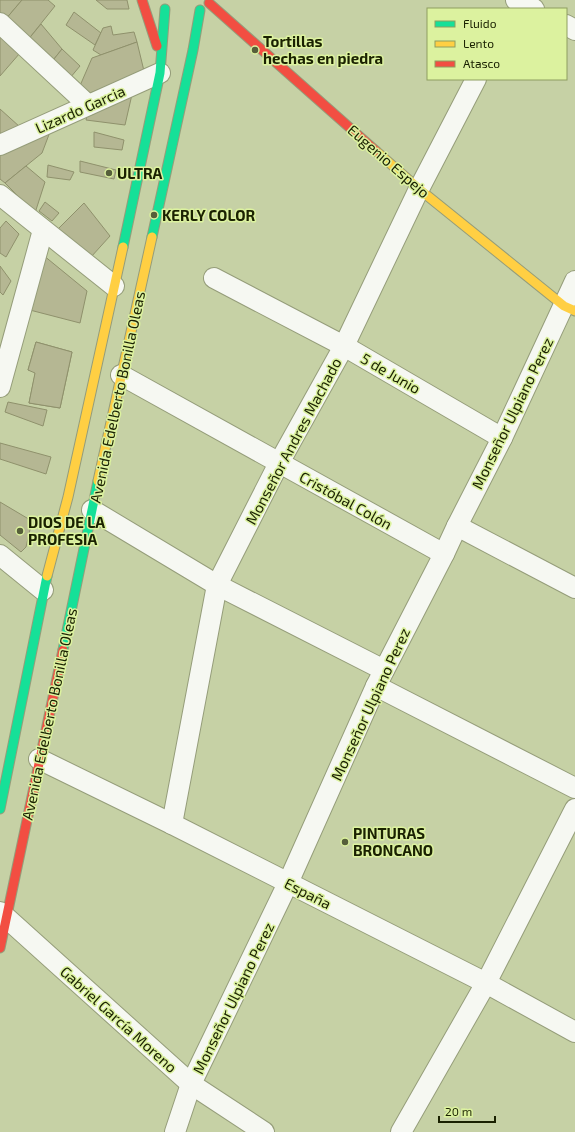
<svg xmlns="http://www.w3.org/2000/svg" width="575" height="1132" font-family="'Exo 2',sans-serif">
	<style>
		.building { fill: #b5b793; stroke: #8f916c }
		.lines { fill: none; stroke-linecap: round; stroke-linejoin: round }
		.street-casing { stroke: #959d7a; stroke-width: 22 }
		.fast-casing { stroke: #959d7a; stroke-width: 11 }
		.slow-casing { stroke: #959d7a; stroke-width: 11 }
		.jam-casing { stroke: #959d7a; stroke-width: 11 }
		.street { stroke: #f6f8f2; stroke-width: 20 }
		.fast { stroke: #16e098; stroke-width: 9 }
		.slow { stroke: #ffcf43; stroke-width: 9 }
		.jam { stroke: #f24e42; stroke-width: 9 }
		.poi-dot { fill: #565f3a; stroke: #dcf29f; stroke-width: 1.5 }
		.labels { text-anchor: middle; dominant-baseline: central; stroke-width: 3; stroke-linejoin: round; paint-order: stroke }
		.poi-label { font-size: 15px; font-weight: bold; fill: #1a2101; stroke: #dcf29f; text-anchor: start }
		.street-label { font-size: 15px; fill: #1a2101; stroke: #dcf29f }
	</style>
	<rect width="100%" height="100%" fill="#c6d1a5"/>
	<!-- building -->
	<g class="building">
		<path d="M0,0h22l-17,20 -5,-5z"/>
		<path d="M22,0h26l7,6 -28,35 -22,-21z"/>
		<path d="M96,0h31l2,9h-22z"/>
		<path d="M74,12l27,21 -6,12 -29,-20z"/>
		<path d="M41,24l21,25 -12,15 -23,-23z"/>
		<path d="M111,26l2,9 21,-3 3,10 -36,13 -8,-5 10,-22z"/>
		<path d="M0,34l20,19 -20,23z"/>
		<path d="M137,42l7,29 -54,22 -11,-5 13,-30z"/>
		<path d="M62,49l18,17 -10,12 -20,-14z"/>
		<path d="M133,90l-8,35 -39,-5 3,-13z"/>
		<path d="M0,109l20,18 -15,9 -5,-3z"/>
		<path d="M53,124l-11,29 -37,30 -5,-4v-30z"/>
		<path d="M94,132l30,8 -2,10 -28,-3z"/>
		<path d="M80,161l36,9 -2,9 -34,-7z"/>
		<path d="M48,165l26,7 -4,8 -23,-3z"/>
		<path d="M26,166l19,16 -10,31 -30,-30z"/>
		<path d="M45,202l14,11 -7,8 -13,-10z"/>
		<path d="M84,203l26,33 -19,21 -33,-28z"/>
		<path d="M6,221l13,13 -13,23 -6,-4v-25z"/>
		<path d="M43,255l44,36 -7,32 -54,-14z"/>
		<path d="M0,266l11,15 -8,14 -3,-3z"/>
		<path d="M36,342l36,10 -12,56 -31,-5 7,-33h-8z"/>
		<path d="M36,342l36,10 -12,56 -31,-5 6,-30 -7,-3z"/>
		<path d="M8,402l39,8 -4,16 -38,-14z"/>
		<path d="M0,443l51,14 -5,17 -46,-15z"/>
		<path d="M0,502l32,19 -6,26 -5,5 -21,-17z"/>
	</g>
	<g class="lines">
		<defs>
			<g id="street">
				<path d="M516,0l18,9"/>
				<path d="M0,23l88,82"/>
				<path d="M566,25l9,5"/>
				<path d="M0,145l160,-72"/>
				<path d="M0,195l114,91"/>
				<path d="M214,278l130,68 158,92"/>
				<path d="M121,375l323,179"/>
				<path d="M0,387l43,-157"/>
				<path d="M92,510l125,75 167,85"/>
				<path d="M457,526l118,62"/>
				<path d="M0,555l43,35"/>
				<path d="M376,686l199,102"/>
				<path d="M39,759l133,65 314,159 89,49"/>
				<path d="M172,824l45,-239 62,-122 65,-117 75,-157 57,-110"/>
				<path d="M0,912l191,172 73,48"/>
				<path d="M175,1132l16,-48 97,-201 88,-197 68,-132 13,-28 45,-88 73,-157"/>
				<path d="M401,1132l85,-149 89,-174"/>
			</g>
			<g id="fast">
				<path d="M152,237l41,-187 7,-40"/>
				<path d="M123,247l37,-174 5,-64"/>
				<path d="M63,650l35,-169"/>
				<path d="M0,809l47,-233"/>
			</g>
			<g id="slow">
				<path d="M376,151l43,38 145,117 11,5"/>
				<path d="M98,481l54,-244"/>
				<path d="M47,576l21,-79 55,-250"/>
			</g>
			<g id="jam">
				<path d="M142,0l15,46"/>
				<path d="M209,3l167,148"/>
				<path d="M0,948l63,-298"/>
			</g>
		</defs>
		<!-- street casing -->
		<use href="#street" class="street-casing"/>
		<!-- fast casing -->
		<use href="#fast" class="fast-casing"/>
		<!-- slow casing -->
		<use href="#slow" class="slow-casing"/>
		<!-- jam casing -->
		<use href="#jam" class="jam-casing"/>
		<!-- street -->
		<use href="#street" class="street"/>
		<!-- fast -->
		<use href="#fast" class="fast"/>
		<!-- slow -->
		<use href="#slow" class="slow"/>
		<!-- jam -->
		<use href="#jam" class="jam"/>
	</g>
	<!-- markers -->
	<g class="poi-dot">
		<circle cx="255" cy="50" r="4"/>
		<circle cx="109" cy="173" r="4"/>
		<circle cx="154" cy="215" r="4"/>
		<circle cx="20" cy="531" r="4"/>
		<circle cx="345" cy="842" r="4"/>
	</g>
	<g class="labels">
		<!-- poi labels -->
		<g class="poi-label">
			<text x="263" y="41">Tortillas<tspan x="263" dy="17">hechas en piedra</tspan></text>
			<text x="117" y="173">ULTRA</text>
			<text x="162" y="215">KERLY COLOR</text>
			<text x="28" y="522">DIOS DE LA<tspan x="28" dy="17">PROFESIA</tspan></text>
			<text x="353" y="833">PINTURAS<tspan x="353" dy="17">BRONCANO</tspan></text>
		</g>
		<!-- street labels -->
		<g class="street-label">
			<text transform="translate(80 109) rotate(-24)">Lizardo Garcia</text>
			<text transform="translate(389 161) rotate(41)">Eugenio Espejo</text>
			<text transform="translate(391 373) rotate(30)">5 de Junio</text>
			<text transform="translate(117 397) rotate(-78)">Avenida Edelberto Bonilla Oleas</text>
			<text transform="translate(512 413) rotate(-64)">Monseñor Ulpiano Perez</text>
			<text transform="translate(293 441) rotate(-62)">Monseñor Andres Machado</text>
			<text transform="translate(346 500) rotate(29)">Cristóbal Colón</text>
			<text transform="translate(370 704) rotate(-65)">Monseñor Ulpiano Perez</text>
			<text transform="translate(49 714) rotate(-78)">Avenida Edelberto Bonilla Oleas</text>
			<text transform="translate(308 893) rotate(27)">España</text>
			<text transform="translate(233 998) rotate(-64)">Monseñor Ulpiano Perez</text>
			<text transform="translate(119 1019) rotate(42)">Gabriel García Moreno</text>
		</g>
	</g>
	<!-- legend -->
	<rect x="427" y="8" width="140" height="72" fill="#dcf29f" stroke="#8e9e60"/>
	<rect x="435" y="21" width="20" height="6" fill="#16e098" stroke="#8e9e60"/>
	<text x="463" y="28" font-size="12" fill="#1a2101">Fluido</text>
	<rect x="435" y="41" width="20" height="6" fill="#ffcf43" stroke="#8e9e60"/>
	<text x="463" y="48" font-size="12" fill="#1a2101">Lento</text>
	<rect x="435" y="61" width="20" height="6" fill="#f24e42" stroke="#8e9e60"/>
	<text x="463" y="68" font-size="12" fill="#1a2101">Atasco</text>
	<!-- scale -->
	<path d="M439 1116v6h56v-6" fill="none" stroke="#1a2101" stroke-width="2"/>
	<text x="445" y="1116" font-size="12" fill="#1a2101" stroke="#dcf29f" stroke-width="3" paint-order="stroke">20 m</text>
</svg>
